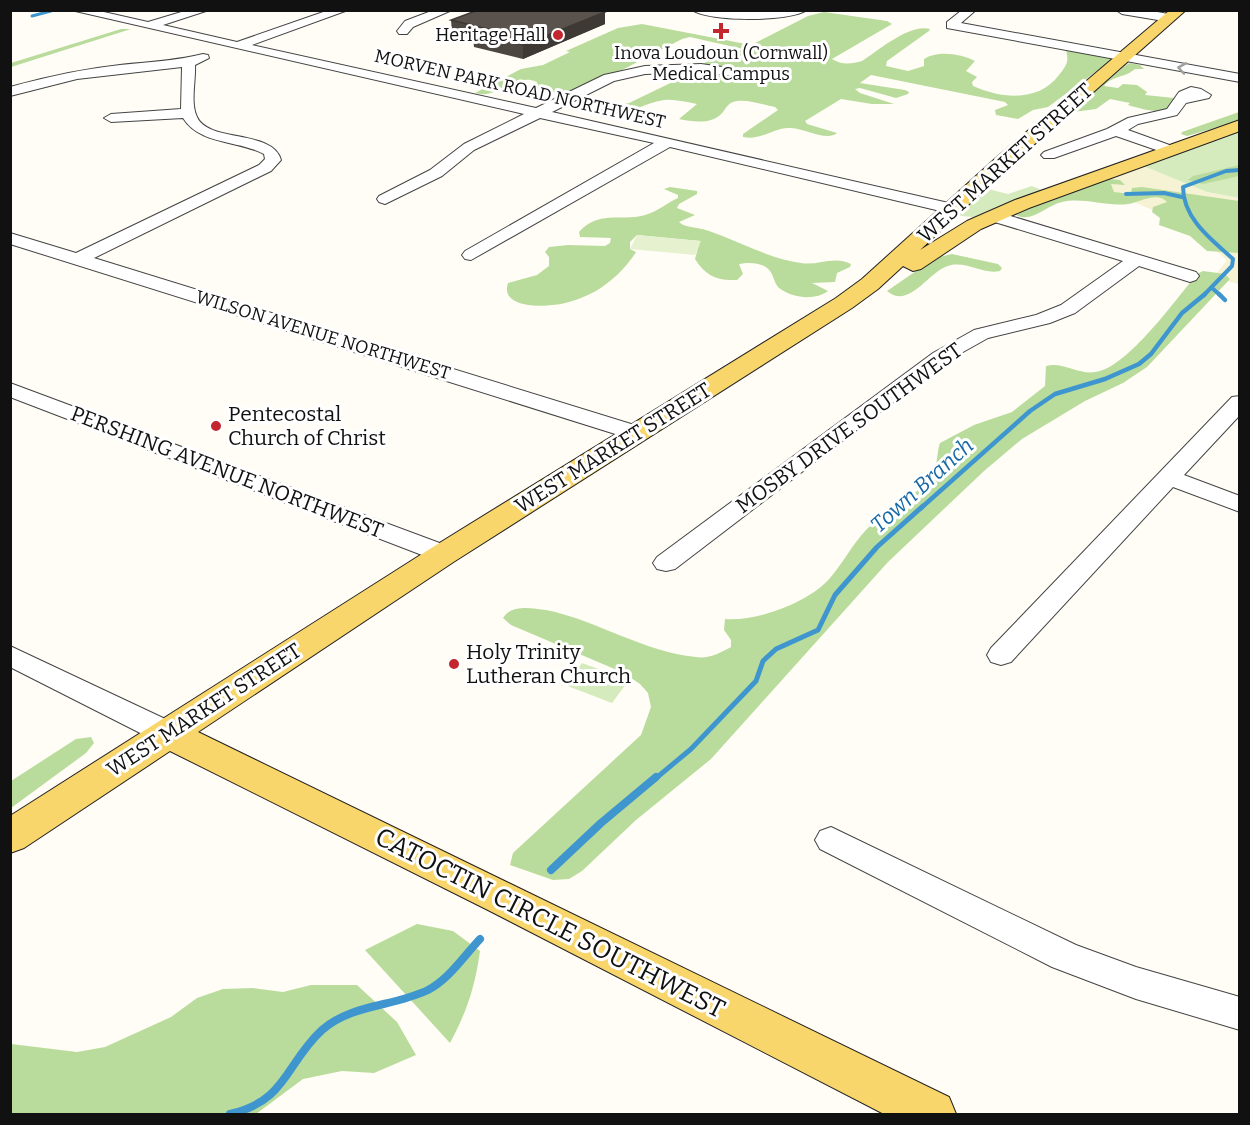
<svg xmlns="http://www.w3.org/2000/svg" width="1250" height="1125" font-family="Bitter,serif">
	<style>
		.farmland { fill: #f6f3d4 }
		.green { fill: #d5ebbd }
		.forest { fill: #b9dc9c }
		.pitch { fill: #e6f2cf }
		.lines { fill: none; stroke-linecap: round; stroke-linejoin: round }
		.stream-far4 { stroke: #3f96cf; stroke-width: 3 }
		.stream-far3 { stroke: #3f96cf; stroke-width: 4 }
		.stream-far2 { stroke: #3f96cf; stroke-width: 4.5 }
		.stream-far1 { stroke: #3f96cf; stroke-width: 5 }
		.stream { stroke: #3f96cf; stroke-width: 8 }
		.minor-casing { stroke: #444; stroke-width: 2 }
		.major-casing { stroke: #222; stroke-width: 2 }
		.minor { fill: #fff; fill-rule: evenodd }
		.major { fill: #f9d66b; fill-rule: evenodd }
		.wall { fill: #4d4742 }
		.shaded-wall { fill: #3f3936 }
		.building { fill: #5a524d; stroke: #3f3936; stroke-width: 1.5 }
		.oneway { stroke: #a0a0a0 }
		.poi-dot { fill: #c4262e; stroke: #fff; stroke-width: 2 }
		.labels { text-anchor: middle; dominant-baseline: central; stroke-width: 6; stroke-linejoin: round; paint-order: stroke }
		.far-poi-label { font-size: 18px; fill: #111; stroke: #fff; text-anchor: end }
		.far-street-label { font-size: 18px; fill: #111; stroke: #fff }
		.street-label { font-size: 21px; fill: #111; stroke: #fff }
		.poi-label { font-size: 21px; fill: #111; stroke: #fff; text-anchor: start }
		.water-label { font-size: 22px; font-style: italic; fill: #1768a6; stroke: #fff }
		.near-street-label { font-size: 26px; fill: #111; stroke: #fff }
	</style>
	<rect width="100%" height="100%" fill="#fffdf5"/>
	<!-- farmland -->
	<path class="farmland" d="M1141,165l66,27 32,6v86l-26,-6 14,-18 -47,-38 -90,-39z"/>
	<!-- green -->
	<g class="green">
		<path d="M1239,130v68l-32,-6 -66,-27z"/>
		<path d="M1032,186l12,5 -71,26 -12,-1 -3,-3 26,-25 24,6z"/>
		<path d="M582,663l47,17 -17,23 -47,-18z"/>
	</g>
	<!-- forest -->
	<g class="forest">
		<path d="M824,12l63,9 5,3 -60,35c9,6 20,5 30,2 17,-11 48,-38 68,-32l-1,2 -42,30 -1,5 22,5 16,-5v-7c14,-9 37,-5 51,2l-9,10 11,6 -5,5 1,4c29,13 66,16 86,-11 8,-10 10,-13 7,-25l47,9 -65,48 -15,3 -15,9 -22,-4 -1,-5 13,-5 -3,-3 -134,-27 -11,8 45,7 4,2 -1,2 -12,4 -36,-10 -5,1 5,4 34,11h-22l-31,-5 -36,22 2,3 30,9c-10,9 -33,-5 -47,-5 -16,-1 -29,13 -47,9v-3l35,-24 -3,-3c-12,-2 -30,-9 -42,-5 -5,2 -7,6 -10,10 -10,13 -30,10 -44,7l18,-15c-11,-2 -22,-5 -33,-4 -25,4 -49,23 -74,13l2,-2 37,-8 56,-27 29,-19 21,-4 8,-4 -53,-12 -8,2 -89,46 -40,16 5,-8 -23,-4 2,-7c-23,-10 -39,18 -62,11l46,-24 22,-4 27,-13 -4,-1 52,-23 24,-4 109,21 57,-29z"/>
		<path d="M121,29h10l-120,38v-4z"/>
		<path d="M1130,63l10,2 4,4h-9c-10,9 -22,6 -31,17l14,2 5,-4 14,1 10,7 -2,3 29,3 -5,12c-14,3 -27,-1 -41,-5l2,-2 -20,-4 -14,10 -23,3 -1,-1 54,-46z"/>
		<path d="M1239,112v9l-52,15 -6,-2 1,-2z"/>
		<path d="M1239,165v11l-36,8 -15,-4 5,-4z"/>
		<path d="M1109,179l11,1 5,5 -14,-1 3,8 17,2 1,-6 10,-1 97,14v52l-32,-2 -17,-15 -31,-11 1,-7 -8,-6 1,-5 14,-5c-10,-11 -27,0 -39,2 -22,3 -44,-7 -66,-2 -15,3 -32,23 -47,12l64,-27z"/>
		<path d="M670,187l27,4v3l-18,10 -2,4 18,7 -16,7c6,6 20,5 30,9 30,10 60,28 92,32 17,3 33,-8 50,1l-1,3 -13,6 -2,9 -23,1 16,8c-13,10 -36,7 -49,-3 -5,-5 -5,-12 -9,-17 -7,-9 -21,-9 -31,-7l4,10 -6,6c-20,1 -31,-4 -42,-21l5,-18 -63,-6 -7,7v7l6,3c-9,15 -25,30 -40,39 -13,7 -29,13 -44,14 -15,2 -52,1 -44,-22l29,-8 12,-9v-9l-4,-5 4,-5 19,-2 37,1 5,-3 1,-5 -31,-1 -1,-5c20,-23 45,-10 66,-17 12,-3 22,-12 33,-17v-3l-14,-6z"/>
		<path d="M952,254l46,10 4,4 -2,3c-18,4 -34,-11 -52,-5 -19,5 -39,44 -61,25l48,-33z"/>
		<path d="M1203,271l22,3 5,5 -83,88 -24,16 -38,18 -63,38 -38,32 -96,91 -177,197 -75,61 -54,51 -13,8 -16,1 -43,-15 3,-12 128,-118 10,-28 -3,-14 -8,-9 -16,-11 -113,-48 -8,-7c8,-14 29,-10 43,-8 50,10 98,42 150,47 13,2 24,-4 35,-10v-7l-7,-10 1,-11c31,3 85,-17 105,-41 13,-15 22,-33 36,-48 18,-19 59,-37 68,-60 4,-9 3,-19 6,-27l34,-18 38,-13 33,-26 1,-20c17,-5 32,9 50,6 32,-5 80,-73 101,-98z"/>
		<path d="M91,737l3,6 -8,10 -75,55v-27l65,-42z"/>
		<path d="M417,924l36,7 27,20c-5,36 -13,60 -30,92l-85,-93z"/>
		<path d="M311,985h46l40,37 19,33 -42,18 -32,-2 -39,8 -47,35h-245v-70l66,8 28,-5 66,-30 26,-19 26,-9 30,-1 30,4z"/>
	</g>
	<!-- pitch -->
	<path class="pitch" d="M637,235l64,6 -6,14 -65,-6z"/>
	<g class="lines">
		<!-- stream-far4 -->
		<path class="stream-far4" d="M32,16l19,-5"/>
		<!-- stream-far3 -->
		<g class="stream-far3">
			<path d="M1126,194l38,-1 18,4"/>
			<path d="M1212,288l9,8"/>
			<path d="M1203,296l29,-30 1,-7c-21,-19 -50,-40 -50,-72l43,-16 14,-1"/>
		</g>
		<!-- stream-far2 -->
		<g class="stream-far2">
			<path d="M1219,294l6,6"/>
			<path d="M921,508l109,-97 25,-17 50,-15 34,-15 12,-10 31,-41 23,-19"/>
		</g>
		<!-- stream-far1 -->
		<path class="stream-far1" d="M655,779l36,-30 65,-68 7,-20 13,-12 42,-19 17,-35 42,-48 46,-41"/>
		<!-- stream -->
		<g class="stream">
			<path d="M551,870l50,-47 55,-46"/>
			<path d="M230,1114c57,-13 55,-50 92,-84 29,-26 71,-23 106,-40 21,-11 36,-34 52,-51"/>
		</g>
		<defs>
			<g id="minor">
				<path d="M71,10h24l53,12 40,-12h21l-46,15 74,17 92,-32h19l-96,35 284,63 68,-33 41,-9 56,-2 56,8 5,1 2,3 -2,3 -61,-7 -56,2 -31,7 -62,31 401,92 8,5 -8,5 -283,-67 -199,113 -6,-1 -3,-4 3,-4 189,-108 -114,-25 -66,32 -32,26 -57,28 -6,-2 -2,-3 2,-3 51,-26 34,-26 60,-30z"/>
				<path d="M434,10h18l-39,17 -6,7h-8l-2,-3 8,-10z"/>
				<path d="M692,10h115c-17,12 -98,12 -115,0z"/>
				<path d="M962,10h14l-15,13 279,51v8l-293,-54v-6z"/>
				<path d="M1116,10h30l28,5 2,3 -6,4 -48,-8z"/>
				<path d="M203,54l5,1 1,3 -14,7c1,15 -5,38 2,52 11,26 76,12 84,43l-10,11 -177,87 550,170 3,5 -3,5 -8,2 -8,-2 -618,-194v-11l66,20 183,-88 6,-6 -1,-5c-26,-14 -64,-9 -81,-36l-72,4 -7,-4 7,-4 70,-5 1,-42 -105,12 -67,17v-9c36,-10 73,-18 110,-22 28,-3 56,-4 83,-11z"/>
				<path d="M1191,87l10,2 10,6 -2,3 -23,5 -9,12 -39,9 -10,6 47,17 3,3 -3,3h-10l-49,-17 -62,22h-10l-3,-3 3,-3 63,-23 21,-11 39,-9 12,-17z"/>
				<path d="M994,211l202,61 3,4 -3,4 -6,2 -51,-16 -64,47 -25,10 -62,15 -41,23 -272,208 -9,2 -9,-2 -4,-6 4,-6 276,-204 41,-23 62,-15 25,-10 62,-44 -135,-41 -2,-4z"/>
				<path d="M10,383l443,165 4,6 -4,6 -9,2 -9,-2 -425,-163z"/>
				<path d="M1240,396v19l-56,60 56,21v16l-67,-25 -162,175 -10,3 -10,-3 -4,-7 4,-7 241,-251z"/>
				<path d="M10,646l168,79 4,8 -4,8 -11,3 -11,-3 -146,-74z"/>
				<path d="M831,827l245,118 60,22 104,30v33l-104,-31 -84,-32 -232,-118 -5,-9 5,-9z"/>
			</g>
			<path id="major" d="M1170,10h16l-175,155 -91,85 47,-29 48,-21 225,-80v11l-211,77 -48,21 -60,40 -8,2 -10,-5 -25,23 -26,19 -397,253 -257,171 751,365 7,17h-72l-396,-204 -318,-159 -146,97 -14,5v-37l423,-269 403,-249 26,-19 135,-122z"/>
		</defs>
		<!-- minor casing -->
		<use href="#minor" class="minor-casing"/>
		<!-- major casing -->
		<use href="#major" class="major-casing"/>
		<!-- minor -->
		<use href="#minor" class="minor"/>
		<!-- major -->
		<use href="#major" class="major"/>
	</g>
	<!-- wall -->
	<path class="wall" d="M605,12v12l-82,35 -49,-12 -1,-9 -21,-5 -1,-13z"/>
	<!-- shaded-wall -->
	<path class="shaded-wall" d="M605,12v12l-82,35v-14z"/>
	<!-- building -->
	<path class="building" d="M478,10h122l5,2 -82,33 -50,-11 15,-5 -37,-9z"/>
	<!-- one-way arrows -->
	<defs><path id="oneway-chevron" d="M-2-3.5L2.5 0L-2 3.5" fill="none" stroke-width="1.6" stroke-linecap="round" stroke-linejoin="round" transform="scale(1.5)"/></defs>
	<use class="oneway" href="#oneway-chevron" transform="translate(1182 68) rotate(-170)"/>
	<!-- markers -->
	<g class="poi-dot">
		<path d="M718 22h6v6h6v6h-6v6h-6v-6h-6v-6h6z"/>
		<circle cx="558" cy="35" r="6"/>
		<circle cx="216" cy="426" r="6"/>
		<circle cx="454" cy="664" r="6"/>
	</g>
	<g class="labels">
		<!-- far-poi labels -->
		<g class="far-poi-label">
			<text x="546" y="35">Heritage Hall</text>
			<text x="721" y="53" text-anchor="middle">Inova Loudoun (Cornwall)<tspan x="721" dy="21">Medical Campus</tspan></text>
		</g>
		<!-- far-street labels -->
		<g class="far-street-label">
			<text transform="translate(520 89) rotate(13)">MORVEN PARK ROAD NORTHWEST</text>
			<text transform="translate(323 335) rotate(17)">WILSON AVENUE NORTHWEST</text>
		</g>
		<!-- street labels -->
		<g class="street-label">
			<text transform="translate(1005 163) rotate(-42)">WEST MARKET STREET</text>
			<text transform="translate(849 428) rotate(-36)">MOSBY DRIVE SOUTHWEST</text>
			<text transform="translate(613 448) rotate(-32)">WEST MARKET STREET</text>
			<text transform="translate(227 472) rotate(21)">PERSHING AVENUE NORTHWEST</text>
			<text transform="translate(204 710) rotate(-33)">WEST MARKET STREET</text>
		</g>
		<!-- poi labels -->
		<g class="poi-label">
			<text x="228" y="414">Pentecostal<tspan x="228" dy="24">Church of Christ</tspan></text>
			<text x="466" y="652">Holy Trinity<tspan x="466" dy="24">Lutheran Church</tspan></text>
		</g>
		<!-- water labels -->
		<g class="water-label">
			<text transform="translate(922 485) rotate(-42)">Town Branch</text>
		</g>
		<!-- near-street labels -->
		<g class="near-street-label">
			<text transform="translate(550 923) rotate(27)">CATOCTIN CIRCLE SOUTHWEST</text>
		</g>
	</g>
	<!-- border -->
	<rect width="1250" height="1125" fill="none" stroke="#111111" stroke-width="24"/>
</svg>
